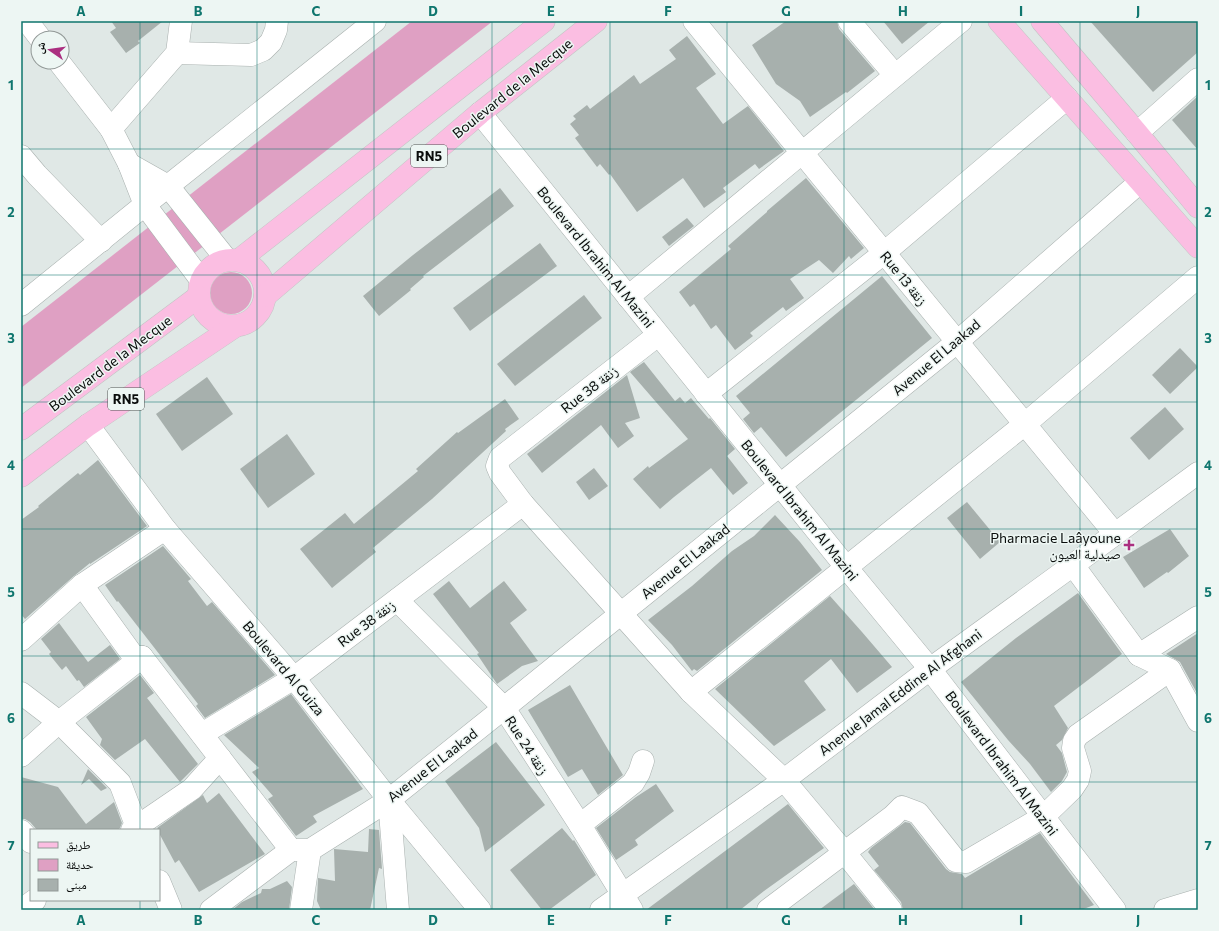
<svg xmlns="http://www.w3.org/2000/svg" width="1219" height="931" font-family="Commissioner,'Noto Naskh Arabic',sans-serif">
	<style>
		.green { fill: #dfa0c3 }
		.building { fill: #a7b0ad }
		.lines { fill: none; stroke-linecap: round; stroke-linejoin: round }
		.minor-casing { stroke: #a9b1af; stroke-width: 23 }
		.major-casing { stroke: #c4c5c5; stroke-width: 23 }
		.minor { stroke: #fff; stroke-width: 22 }
		.major { stroke: #fbbee2; stroke-width: 22 }
		.grid { fill: none; stroke: #0f766e; stroke-width: 1; stroke-opacity: 0.55 }
		.poi-dot { fill: #ab2f80; stroke: #edf6f3; stroke-width: 1.5 }
		.labels { text-anchor: middle; dominant-baseline: central; stroke-width: 3; stroke-linejoin: round; paint-order: stroke }
		.shield { fill: #edf6f3; stroke: #4e5351; stroke-width: 1 }
		.shield-label { font-size: 13px; font-weight: bold; fill: #0a0d0c }
		.street-label { font-size: 14px; fill: #0a0d0c; stroke: #edf6f3 }
		.poi-label { font-size: 14px; fill: #0a0d0c; stroke: #edf6f3; text-anchor: end }
		.neatline { fill: none; stroke: #0f766e; stroke-width: 1.5 }
		.grid-label { font-size: 13px; text-anchor: middle; font-weight: bold; fill: #0f766e }
	</style>
	<rect width="100%" height="100%" fill="#e0e8e6"/>
	<!-- green -->
	<g class="green">
		<path d="M412,21h81l-472,367v-61z"/>
		<circle cx="231" cy="293" r="21"/>
	</g>
	<!-- building -->
	<g class="building">
		<path d="M111,21h52l-25,20 2,2 -14,10 -16,-21 6,-4z"/>
		<path d="M786,21h51l2,8 36,42 -28,22 -1,-1 -36,25 -10,-16 -24,-17 -24,-39z"/>
		<path d="M883,21h47l-28,23z"/>
		<path d="M1090,21h108v31l-45,40z"/>
		<path d="M687,36l29,38 -20,14 27,36 25,-18 36,45 -25,18 -4,-5 -32,24 3,4 -22,16 -21,-30 -46,34 -27,-38 -1,1 -9,-11 -3,3 -22,-29 4,-3 -9,-11 6,-5 -3,-3 14,-11 3,4 44,-34 6,9 36,-25 -7,-9z"/>
		<path d="M1198,96v54l-26,-30z"/>
		<path d="M806,178l58,70 -13,11 -2,-3 -16,17 -14,-13 -29,19 14,19 -18,13 -3,-4 -33,26 3,3 -18,14 -19,-25 -5,4 -17,-25 -4,3 -11,-15 52,-43 -3,-3 39,-34v-1z"/>
		<path d="M500,188l14,18 -91,70 1,1 -14,12 1,1 -32,26 -16,-20 50,-41z"/>
		<path d="M687,218l7,8 -25,20 -7,-9z"/>
		<path d="M540,243l17,23 -87,65 -17,-23z"/>
		<path d="M882,276l50,62 -146,119 -25,-30 -7,6 -11,-14 7,-6 -14,-17z"/>
		<path d="M584,295l18,23 -87,68 -18,-22z"/>
		<path d="M1180,348l18,19 -28,27 -18,-19z"/>
		<path d="M644,362l31,39 5,-4 5,6 6,-5 18,21 1,-1 25,31 -8,7 21,27 -15,12 -22,-27 -37,29 -14,12 -27,-30 15,-13 1,2 39,-29 -58,-67z"/>
		<path d="M627,375l13,43 -15,5 9,13 -16,12 -17,-23 -59,48 -15,-19z"/>
		<path d="M207,377l26,37 -51,37 -26,-37z"/>
		<path d="M505,399l14,20 -14,10 1,2 -74,68 -59,49 3,4 -44,36 -32,-39 45,-36 9,11 64,-53 -2,-2 41,-37 1,1z"/>
		<path d="M1165,407l19,22 -35,31 -19,-22z"/>
		<path d="M287,434l28,40 -47,34 -28,-39z"/>
		<path d="M98,460l49,66 -57,38v-1l-16,13 -49,43 -4,-5v-94l18,-13 -1,-1 40,-33 2,2z"/>
		<path d="M594,468l14,18 -19,14 -13,-18z"/>
		<path d="M967,502l33,40 -20,17 -33,-41z"/>
		<path d="M775,515l25,27 22,28 -125,101 -3,-2 -2,2 -20,-26 -24,-25 44,-34 40,-35 22,-15z"/>
		<path d="M1170,529l19,27 -21,17 -1,-1 -23,16 -21,-31z"/>
		<path d="M163,546l28,33 -3,2 19,25 5,-4 63,73 -70,43 -9,-12 2,-2 -80,-103 -1,1 -12,-17z"/>
		<path d="M449,581l21,27 34,-27 23,29 -17,13 28,38 -16,5 -25,18 -20,-30 2,-1 -46,-59z"/>
		<path d="M1078,593l44,61 -68,52 14,22 -6,12 -6,5 6,8 5,19 -5,9 -11,11 -21,-28 -22,-24 -47,-58 55,-44z"/>
		<path d="M830,596l32,36 30,35 -35,26 -26,-34 -27,22 22,29 -52,36 -59,-57z"/>
		<path d="M59,623l29,39 22,-17 10,14 -36,28 -5,-7 -2,1 -11,-15 -4,4 -13,-16 2,-2 -10,-13z"/>
		<path d="M1198,633v62l-18,-33 -14,-8z"/>
		<path d="M140,675l14,18 -7,5 51,66 -18,18 -35,-43 -30,21 -15,-15 2,-6 -16,-22z"/>
		<path d="M570,685l53,90 -25,20 -16,-26 -14,8 -40,-67z"/>
		<path d="M291,694l72,95 -50,27 4,6 -21,14 -28,-37 5,-3 -21,-24 7,-4 -35,-33z"/>
		<path d="M496,742l49,63 -60,47 -6,-24 -34,-47z"/>
		<path d="M88,769l19,19 -6,3 -12,-12 -8,6z"/>
		<path d="M21,777l37,10 28,37 28,-22 8,21 -2,5 -2,2h-81l-7,-8 -5,-3h-4z"/>
		<path d="M656,784l18,27 -39,29 3,5 -22,15 -20,-32 40,-31z"/>
		<path d="M219,793l46,61 -66,38 -20,-32 -4,3 -16,-30v-3l-2,-2 46,-33 4,8z"/>
		<path d="M788,804l36,44 -60,43 -24,19h-94z"/>
		<path d="M905,822l5,1 36,46 4,3 12,2 3,4 75,-45 54,72 -13,5h-178l-2,-8 -27,-32 5,-4 -11,-14 3,-4z"/>
		<path d="M562,828l11,13 1,-1 22,35 -47,35h-7l-32,-40z"/>
		<path d="M369,829l10,1 3,39 -3,-1 -9,42h-49l-4,-9 1,-23 17,3 -1,-32 34,3z"/>
		<path d="M287,881l5,6 -3,23h-57l10,-8 19,-9 1,-4h8z"/>
		<path d="M854,884l21,26h-56z"/>
	</g>
	<g class="lines">
		<defs>
			<g id="minor">
				<path d="M27,21l13,17"/>
				<path d="M694,21l421,513"/>
				<path d="M849,21l46,54"/>
				<path d="M177,53l74,2 12,-5 8,-8 5,-12 1,-9"/>
				<path d="M59,62l52,67 18,35 16,41 56,75"/>
				<path d="M480,113l366,454 84,102 185,241"/>
				<path d="M111,129l66,-76 4,-32"/>
				<path d="M1137,133l61,-54"/>
				<path d="M21,156l16,19 64,66"/>
				<path d="M129,164l39,22 59,74"/>
				<path d="M628,297l333,-276"/>
				<path d="M21,305l147,-119 207,-165"/>
				<path d="M658,335l-158,123 -3,8 3,7 23,31 168,188 93,88 61,73 46,57"/>
				<path d="M706,394l178,-141 183,-155"/>
				<path d="M88,425l77,104 129,149 95,122 91,110"/>
				<path d="M1073,565l66,90 31,15 28,51"/>
				<path d="M82,585l52,72h8l149,193"/>
				<path d="M397,600l107,108 76,117 52,85"/>
				<path d="M21,640l61,-55 83,-56"/>
				<path d="M1139,655l59,-38"/>
				<path d="M691,692l334,-268 173,-147"/>
				<path d="M21,693l38,29 61,61 18,47"/>
				<path d="M202,734l92,-56 229,-174"/>
				<path d="M21,756l38,-34 83,-65"/>
				<path d="M389,800l9,110"/>
				<path d="M580,825l53,-42 6,-10 4,-12"/>
				<path d="M132,830l60,-41 28,-31"/>
				<path d="M21,831l10,11"/>
				<path d="M159,881l12,29"/>
				<path d="M21,910l14,-10"/>
				<path d="M211,910l80,-60h19l79,-50 115,-92 453,-366 183,-160"/>
				<path d="M301,910l9,-60"/>
				<path d="M601,910l183,-130 146,-111 143,-104 125,-92"/>
				<path d="M768,910l125,-94 9,-9 16,6 38,48 10,1 77,-45 29,-28 6,-9 2,-9 -7,-23 1,-7 4,-6 92,-65"/>
				<path d="M1165,910l33,-10"/>
			</g>
			<g id="major">
				<path d="M999,21l199,226"/>
				<path d="M1042,21l95,112 61,74"/>
				<circle cx="232" cy="293" r="33"/>
				<path d="M239,260l305,-239"/>
				<path d="M265,296l215,-183 116,-92"/>
				<path d="M21,429l177,-132"/>
				<path d="M21,476l67,-51 146,-98"/>
			</g>
		</defs>
		<!-- minor casing -->
		<use href="#minor" class="minor-casing"/>
		<!-- major casing -->
		<use href="#major" class="major-casing"/>
		<!-- minor -->
		<use href="#minor" class="minor"/>
		<!-- major -->
		<use href="#major" class="major"/>
	</g>
	<!-- grid -->
	<path class="grid" d="M140,21v809M257,21v889M374,21v889M492,21v889M610,21v889M727,21v889M844,21v889M962,21v889M1080,21v889M21,149h1177M21,275h1177M21,402h1177M21,529h1177M21,656h1177M21,782h1177M140,900v10"/>
	<!-- markers -->
	<path class="poi-dot" d="M1127 539h4v4h4v4h-4v4h-4v-4h-4v-4h4z"/>
	<g class="labels">
		<!-- shield labels -->
		<g class="shield">
			<rect x="411" y="145" width="36" height="22" rx="3"/>
			<rect x="108" y="388" width="36" height="22" rx="3"/>
		</g>
		<g class="shield-label">
			<text x="429" y="156">RN5</text>
			<text x="126" y="399">RN5</text>
		</g>
		<!-- street labels -->
		<g class="street-label">
			<text transform="translate(512 88) rotate(-39)">Boulevard de la Mecque</text>
			<text transform="translate(596 257) rotate(51)">Boulevard Ibrahim Al Mazini</text>
			<text transform="translate(904 278) rotate(51)">Rue 13 زنقة</text>
			<text transform="translate(936 357) rotate(-40)">Avenue El Laakad</text>
			<text transform="translate(110 363) rotate(-37)">Boulevard de la Mecque</text>
			<text transform="translate(589 389) rotate(-38)">Rue 38 زنقة</text>
			<text transform="translate(800 510) rotate(51)">Boulevard Ibrahim Al Mazini</text>
			<text transform="translate(685 561) rotate(-39)">Avenue El Laakad</text>
			<text transform="translate(366 623) rotate(-37)">Rue 38 زنقة</text>
			<text transform="translate(284 668) rotate(50)">Boulevard Al Guiza</text>
			<text transform="translate(900 692) rotate(-37)">Anenue Jamal Eddine Al Afghani</text>
			<text transform="translate(527 745) rotate(57)">Rue 24 زنقة</text>
			<text transform="translate(1002 763) rotate(53)">Boulevard Ibrahim Al Mazini</text>
			<text transform="translate(432 765) rotate(-38)">Avenue El Laakad</text>
		</g>
		<!-- poi labels -->
		<g class="poi-label">
			<text x="1121" y="537">Pharmacie Laâyoune<tspan x="1121" dy="16">صيدلية العيون</tspan></text>
		</g>
	</g>
	<!-- border -->
	<rect width="1219" height="931" fill="none" stroke="#edf6f3" stroke-width="44"/>
	<!-- legend -->
	<rect x="30" y="829" width="130" height="72" fill="#edf6f3" stroke="#929997"/>
	<rect x="38" y="842" width="20" height="6" fill="#fbbee2" stroke="#929997"/>
	<text x="66" y="849" font-size="12" fill="#0a0d0c">طريق</text>
	<rect x="38" y="859" width="20" height="12" fill="#dfa0c3" stroke="#929997"/>
	<text x="66" y="869" font-size="12" fill="#0a0d0c">حديقة</text>
	<rect x="38" y="879" width="20" height="12" fill="#a7b0ad" stroke="#929997"/>
	<text x="66" y="889" font-size="12" fill="#0a0d0c">مبنى</text>
	<!-- north arrow -->
	<g transform="translate(50 50) rotate(283)"><circle r="19" fill="#edf6f3" stroke="#929997"/>
	<path d="M0-3L7 15L0 10L-7 15Z" fill="#ab2f80"/>
	<text y="-6" font-size="11" font-weight="bold" text-anchor="middle" fill="#0a0d0c">ش</text>
	</g>
	<rect x="22" y="22" width="1175" height="887" class="neatline"/>
	<g class="grid-label">
		<text x="81" y="16">A</text>
		<text x="198" y="16">B</text>
		<text x="316" y="16">C</text>
		<text x="433" y="16">D</text>
		<text x="551" y="16">E</text>
		<text x="668" y="16">F</text>
		<text x="786" y="16">G</text>
		<text x="903" y="16">H</text>
		<text x="1021" y="16">I</text>
		<text x="1138" y="16">J</text>
		<text x="11" y="90">1</text>
		<text x="1208" y="90">1</text>
		<text x="11" y="217">2</text>
		<text x="1208" y="217">2</text>
		<text x="11" y="343">3</text>
		<text x="1208" y="343">3</text>
		<text x="11" y="470">4</text>
		<text x="1208" y="470">4</text>
		<text x="11" y="597">5</text>
		<text x="1208" y="597">5</text>
		<text x="11" y="723">6</text>
		<text x="1208" y="723">6</text>
		<text x="11" y="850">7</text>
		<text x="1208" y="850">7</text>
		<text x="81" y="925">A</text>
		<text x="198" y="925">B</text>
		<text x="316" y="925">C</text>
		<text x="433" y="925">D</text>
		<text x="551" y="925">E</text>
		<text x="668" y="925">F</text>
		<text x="786" y="925">G</text>
		<text x="903" y="925">H</text>
		<text x="1021" y="925">I</text>
		<text x="1138" y="925">J</text>
	</g>
</svg>
